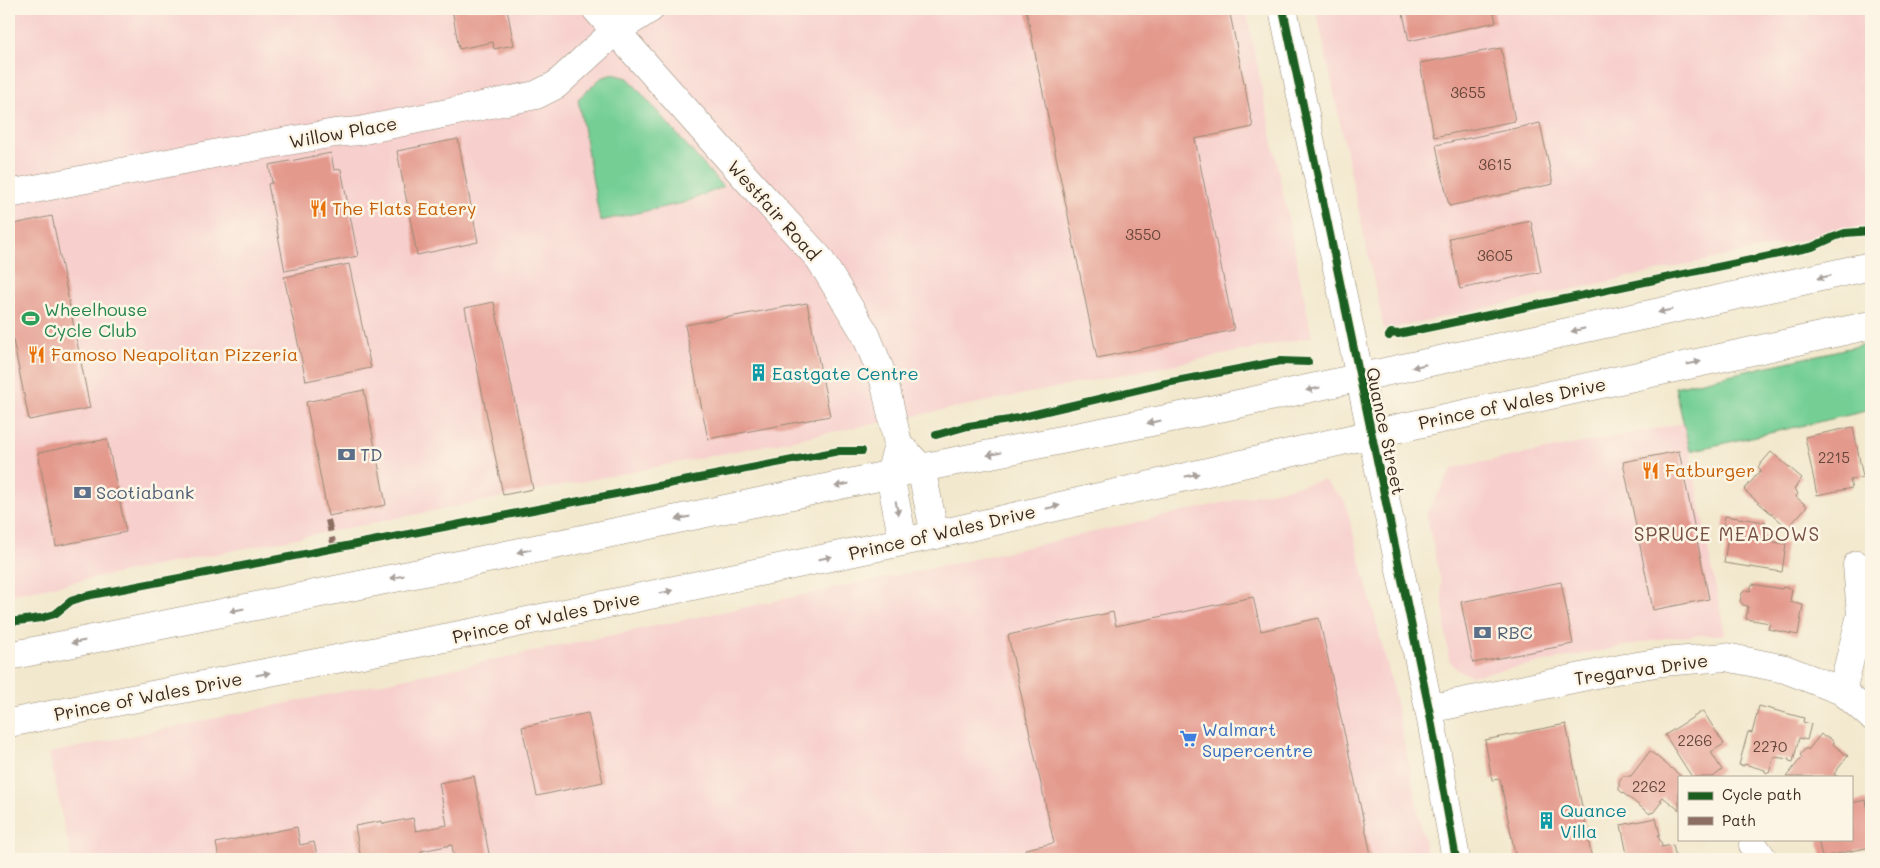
<svg xmlns="http://www.w3.org/2000/svg" width="1880" height="868" font-family="Mali,sans-serif">
	<style>
		.built { fill: #f7d0cd }
		.green { fill: #75cf95; stroke: #587c5a }
		.building { fill: #e3998c }
		.lines { fill: none; stroke-linecap: round; stroke-linejoin: round }
		.minor-casing { stroke: #968976; stroke-width: 29 }
		.major-casing { stroke: #968976; stroke-width: 29 }
		.minor { stroke: #fff; stroke-width: 28 }
		.major { stroke: #fff; stroke-width: 28 }
		.quiet { stroke: #8d6e63; stroke-width: 6; stroke-dasharray: 12 6; stroke-linecap: butt }
		.cycleway-casing { stroke: #fcf5e5; stroke-width: 11 }
		.cycleway { stroke: #1b5e20; stroke-width: 8 }
		.oneway { fill: #a79f9a }
		.labels { text-anchor: middle; dominant-baseline: central; stroke-width: 5; stroke-linejoin: round; paint-order: stroke }
		.number-label { font-size: 15px; fill: #65463a }
		.street-label { font-size: 18px; fill: #3b2a1e; stroke: #fcf5e5 }
		.food-label { font-size: 18px; fill: #c56008; stroke: #fcf5e5; text-anchor: start }
		.leisure-label { font-size: 18px; fill: #27864d; stroke: #fcf5e5; text-anchor: start }
		.culture-label { font-size: 18px; fill: #0d838f; stroke: #fcf5e5; text-anchor: start }
		.service-label { font-size: 18px; fill: #4e5e75; stroke: #fcf5e5; text-anchor: start }
		.shop-label { font-size: 18px; fill: #366cbe; stroke: #fcf5e5; text-anchor: start }
		.neighbourhood-label { font-size: 19px; letter-spacing: 1px; fill: #765144; stroke: #fcf5e5 }
	</style>
	<rect width="100%" height="100%" fill="#fcf5e5"/>
	<filter id="ink" filterUnits="userSpaceOnUse"><feTurbulence type="fractalNoise" baseFrequency=".02" numOctaves="2"/><feDisplacementMap in="SourceGraphic" scale="10" xChannelSelector="R" yChannelSelector="G"/><feConvolveMatrix kernelMatrix="1 2 1 2 8 2 1 2 1" color-interpolation-filters="sRGB"/></filter>
	<filter id="wash" filterUnits="userSpaceOnUse"><feTurbulence type="fractalNoise" baseFrequency=".0096" numOctaves="4" result="noise"/><feDisplacementMap in="SourceGraphic" scale="20" xChannelSelector="R" yChannelSelector="G"/><feGaussianBlur stdDeviation="1.12" result="paint"/><feColorMatrix in="noise" values="0 0 0 0 0 0 0 0 0 0 0 0 0 0 0 0 0 1.4 0 .05"/><feComposite in="paint" operator="in"/></filter>
	<g filter="url(#wash)">
		<rect width="100%" height="100%" fill="#f2e8cd"/>
		<!-- built -->
		<g class="built">
			<path d="M9,9h1237l66,328 -1303,258z"/>
			<path d="M1316,9h555v216l-487,105z"/>
			<path d="M1684,423l41,212h-27l-33,3 -193,38 -15,-6 -8,-10 -9,-82 -14,-64 27,-46z"/>
			<path d="M1323,480l22,21 48,187 35,171h-1357l-22,-106 921,-193z"/>
		</g>
		<!-- green -->
		<g class="green">
			<path d="M613,74l15,4 95,109 -40,16 -83,18 -22,-122 23,-21z"/>
			<path d="M1871,343v67l-181,41 -15,-64z"/>
		</g>
		<g id="blocks">
			<!-- building -->
			<g class="building">
				<path d="M452,9h55l7,36 -20,4 -1,-7 -34,7z"/>
				<path d="M1026,9h203l24,118 -58,12 39,191 -137,28z"/>
				<path d="M1402,9h91l3,13 -87,19z"/>
				<path d="M1501,48l14,73 -81,16 -14,-74z"/>
				<path d="M1540,123l13,61 -104,22 -13,-61z"/>
				<path d="M458,139l20,103 -61,13 -20,-104z"/>
				<path d="M331,153l3,17 7,-1 17,87 -73,15 -17,-87 4,-1 -3,-18z"/>
				<path d="M52,216l38,192 -61,12 -20,-100v-95z"/>
				<path d="M1531,221l10,51 -81,17 -11,-51z"/>
				<path d="M349,264l22,104 -65,13 -22,-104z"/>
				<path d="M494,302l39,187 -30,6 -38,-187z"/>
				<path d="M807,303l23,113 -122,23 -23,-114z"/>
				<path d="M364,390l22,115 -58,11 -22,-114z"/>
				<path d="M1853,427l10,50 -13,3 2,8 -35,7 -12,-58z"/>
				<path d="M107,439l19,93 -70,14 -18,-93z"/>
				<path d="M1679,451l30,148 -56,11 -30,-148z"/>
				<path d="M1771,452l31,26 -8,11 4,4 -2,4 11,9 -19,22 -44,-38 17,-20 -3,-3z"/>
				<path d="M1725,516l40,6 -1,14 4,1v4l18,3 -4,28 -58,-9 4,-26 -6,-1z"/>
				<path d="M1561,582l12,62 -100,19 -12,-61z"/>
				<path d="M1752,584l30,5 1,-2 9,2 -2,13 13,3 -5,30 -30,-6 2,-6 -24,-4 2,-13 -5,-1 -3,-4 2,-8 4,-3 4,1z"/>
				<path d="M1253,597l8,34 58,-13 53,241h-344l-3,-10 29,-6 -46,-208 105,-23 3,14z"/>
				<path d="M1759,706l45,12 -1,4 8,2 -4,16 -8,-2 -6,24 -4,-1v-2l-15,-2 -5,16 -4,-1v-2l-21,-6v2l-5,-1 9,-33 4,1z"/>
				<path d="M1703,711l21,33 -13,8 11,18 -9,7h-21l-27,-42z"/>
				<path d="M588,713l15,69 -66,14 -15,-69z"/>
				<path d="M1566,724l26,135h-76l-16,-80 -8,1 -7,-40z"/>
				<path d="M1821,734l3,3h4l5,4 1,4 14,11 -14,18 4,3h-52l16,-20 -2,-2 6,-7 2,2z"/>
				<path d="M1650,751l32,26h-3v33l-16,-13 -3,3 2,1 -9,12 -2,-1 -1,2 -31,-24v-8l4,-6h8z"/>
				<path d="M474,776l16,83h-36l-2,-14 -31,6 2,8h-62l-6,-33 27,-5 1,3 30,-6 3,13 31,-6 -8,-42z"/>
				<path d="M1866,800l5,24v23l-49,10 -4,-18h33v-36z"/>
				<path d="M1656,818l4,17h-2l2,6 2,4 -1,2 12,-2 3,14h-48l-7,-34z"/>
				<path d="M297,827l3,18 14,-3 4,17h-99l-3,-16z"/>
			</g>
		</g>
	</g>
	<g filter="url(#ink)">
		<use href="#blocks" fill-opacity="0" stroke="#968976" stroke-width="1"/>
		<g class="lines">
			<defs>
				<g id="minor">
					<path d="M596,9l158,178 65,71 47,77 18,45 14,64 -8,31 13,66"/>
					<path d="M1283,9l146,700 27,150"/>
					<path d="M9,194l215,-42 111,-19 24,-2 177,-36 20,-10 59,-54 35,-22"/>
					<path d="M906,452l15,16 14,67"/>
					<path d="M1842,691l19,-76 -4,-50"/>
					<path d="M1429,709l196,-41 37,-6 64,-5 59,12 57,22 29,25"/>
					<path d="M1753,845l10,14"/>
				</g>
				<g id="major">
					<path d="M9,656l435,-88 477,-100 280,-56 670,-146"/>
					<path d="M9,723l466,-91 460,-97 437,-101 499,-109"/>
				</g>
			</defs>
			<!-- minor casing -->
			<use href="#minor" class="minor-casing"/>
			<!-- major casing -->
			<use href="#major" class="major-casing"/>
			<!-- minor -->
			<use href="#minor" class="minor"/>
			<!-- major -->
			<use href="#major" class="major"/>
			<!-- quiet -->
			<path class="quiet" d="M328,520l6,27"/>
			<defs>
				<g id="cycleway">
					<path d="M1283,9l146,700 27,150"/>
					<path d="M1389,336l2,-3 7,1 414,-87 22,-10 11,-4 26,-2"/>
					<path d="M936,435l32,-9 41,-6 157,-37 114,-22 28,1"/>
					<path d="M9,622l32,-4 14,-4 16,-13 15,-5c250,-50 502,-95 753,-145h23"/>
				</g>
			</defs>
			<!-- cycleway casing -->
			<use href="#cycleway" class="cycleway-casing"/>
			<!-- cycleway -->
			<use href="#cycleway" class="cycleway"/>
		</g>
		<!-- one-way arrows -->
		<defs><path id="oneway-solid" d="M-6-.8H1V-3.2L6.5 0L1 3.2V.8H-6Z" transform="scale(1.25)"/></defs>
		<g class="oneway">
			<use href="#oneway-solid" transform="translate(1824 277) rotate(168)"/>
			<use href="#oneway-solid" transform="translate(1665 311) rotate(168)"/>
			<use href="#oneway-solid" transform="translate(1578 330) rotate(167)"/>
			<use href="#oneway-solid" transform="translate(1694 363) rotate(-12)"/>
			<use href="#oneway-solid" transform="translate(1419 366) rotate(167)"/>
			<use href="#oneway-solid" transform="translate(1313 389) rotate(168)"/>
			<use href="#oneway-solid" transform="translate(1154 422) rotate(169)"/>
			<use href="#oneway-solid" transform="translate(994 454) rotate(169)"/>
			<use href="#oneway-solid" transform="translate(1192 475) rotate(-13)"/>
			<use href="#oneway-solid" transform="translate(842 485) rotate(168)"/>
			<use href="#oneway-solid" transform="translate(1053 507) rotate(-13)"/>
			<use href="#oneway-solid" transform="translate(897 508) rotate(79)"/>
			<use href="#oneway-solid" transform="translate(683 518) rotate(168)"/>
			<use href="#oneway-solid" transform="translate(524 551) rotate(168)"/>
			<use href="#oneway-solid" transform="translate(825 558) rotate(-12)"/>
			<use href="#oneway-solid" transform="translate(397 577) rotate(169)"/>
			<use href="#oneway-solid" transform="translate(666 592) rotate(-12)"/>
			<use href="#oneway-solid" transform="translate(237 610) rotate(169)"/>
			<use href="#oneway-solid" transform="translate(78 642) rotate(169)"/>
			<use href="#oneway-solid" transform="translate(263 674) rotate(-11)"/>
		</g>
	</g>
	<!-- icons -->
	<defs>
		<symbol id="restaurant-bare" viewBox="-9 -9 18 18"><path d="M-5-6h1v4h1v-4h1v4h1v-4h1v5L-1.5 .5V6h-2V.5L-5-1ZM5-6V6H3V1.5H1.5Q1.5-4 5-6Z" fill="#e8710a" stroke="#fcf5e5" stroke-width="2.5" paint-order="stroke"/></symbol>
		<symbol id="stadium-bare" viewBox="-9 -9 18 18"><path d="M0-5a6.5 5 0 1 0 0 10a6.5 5 0 1 0 0-10ZM-3.5-1.8h7v3.6h-7Z" fill="#2e9e5b" stroke="#fcf5e5" stroke-width="2.5" paint-order="stroke"/></symbol>
		<symbol id="building-bare" viewBox="-9 -9 18 18"><path d="M-4-6H4V6H1V3H-1V6H-4ZM-2.5-4.3h1.7v1.8h-1.7ZM.8-4.3h1.7v1.8H.8ZM-2.5-1h1.7V.8h-1.7ZM.8-1h1.7V.8H.8Z" fill="#0f9aa8" stroke="#fcf5e5" stroke-width="2.5" paint-order="stroke"/></symbol>
		<symbol id="bank-bare" viewBox="-9 -9 18 18"><path d="M-6-4H6V4H-6ZM0-2.3a2.3 2.3 0 1 0 0 4.6a2.3 2.3 0 1 0 0-4.6Z" fill="#5c6f8a" stroke="#fcf5e5" stroke-width="2.5" paint-order="stroke"/></symbol>
		<symbol id="supermarket-bare" viewBox="-9 -9 18 18"><path d="M-6-5.5h2.5l.6 2H6L4.5 2H-2.5L-4.4-4H-6ZM-1.5 3.2a1.3 1.3 0 1 0 .1 0ZM3 3.2a1.3 1.3 0 1 0 .1 0Z" fill="#3f7fe0" stroke="#fcf5e5" stroke-width="2.5" paint-order="stroke"/></symbol>
	</defs>
	<g fill-rule="evenodd">
		<use href="#restaurant-bare" x="306" y="196" width="25" height="25"/>
		<use href="#stadium-bare" x="18" y="306" width="25" height="25"/>
		<use href="#restaurant-bare" x="24" y="342" width="25" height="25"/>
		<use href="#building-bare" x="746" y="360" width="25" height="25"/>
		<use href="#bank-bare" x="334" y="442" width="25" height="25"/>
		<use href="#restaurant-bare" x="1638" y="458" width="25" height="25"/>
		<use href="#bank-bare" x="70" y="480" width="25" height="25"/>
		<use href="#bank-bare" x="1470" y="620" width="25" height="25"/>
		<use href="#supermarket-bare" x="1176" y="726" width="25" height="25"/>
		<use href="#building-bare" x="1534" y="808" width="25" height="25"/>
	</g>
	<g class="labels">
		<!-- number labels -->
		<g class="number-label">
			<text x="1468" y="92">3655</text>
			<text x="1495" y="164">3615</text>
			<text x="1143" y="234">3550</text>
			<text x="1495" y="255">3605</text>
			<text x="1834" y="457">2215</text>
			<text x="1695" y="740">2266</text>
			<text x="1770" y="746">2270</text>
			<text x="1649" y="786">2262</text>
		</g>
		<!-- street labels -->
		<g class="street-label">
			<text transform="translate(343 132) rotate(-10)">Willow Place</text>
			<text transform="translate(774 210) rotate(48)">Westfair Road</text>
			<text transform="translate(1512 403) rotate(-12)">Prince of Wales Drive</text>
			<text transform="translate(1386 431) rotate(78)">Quance Street</text>
			<text transform="translate(942 532) rotate(-13)">Prince of Wales Drive</text>
			<text transform="translate(546 617) rotate(-12)">Prince of Wales Drive</text>
			<text transform="translate(1641 669) rotate(-8)">Tregarva Drive</text>
			<text transform="translate(148 696) rotate(-11)">Prince of Wales Drive</text>
		</g>
		<!-- food labels -->
		<g class="food-label">
			<text x="332" y="208">The Flats Eatery</text>
			<text x="51" y="354">Famoso Neapolitan Pizzeria</text>
			<text x="1665" y="470">Fatburger</text>
		</g>
		<!-- leisure labels -->
		<g class="leisure-label">
			<text x="44" y="309">Wheelhouse<tspan x="44" dy="21">Cycle Club</tspan></text>
		</g>
		<!-- culture labels -->
		<g class="culture-label">
			<text x="772" y="373">Eastgate Centre</text>
			<text x="1560" y="810">Quance<tspan x="1560" dy="21">Villa</tspan></text>
		</g>
		<!-- service labels -->
		<g class="service-label">
			<text x="360" y="454">TD</text>
			<text x="96" y="492">Scotiabank</text>
			<text x="1497" y="632">RBC</text>
		</g>
		<!-- shop labels -->
		<g class="shop-label">
			<text x="1202" y="729">Walmart<tspan x="1202" dy="21">Supercentre</tspan></text>
		</g>
		<!-- neighbourhood labels -->
		<g class="neighbourhood-label">
			<text x="1727" y="533">SPRUCE MEADOWS</text>
		</g>
	</g>
	<!-- margin -->
	<rect width="1880" height="868" fill="none" stroke="#fcf5e5" stroke-width="30"/>
	<!-- legend -->
	<rect x="1678" y="776" width="175" height="65" fill="#fcf5e5" stroke="#afa495"/>
	<rect x="1688" y="792" width="25" height="8" fill="#1b5e20" stroke="#afa495"/>
	<text x="1722" y="800" font-size="15" fill="#3b2a1e">Cycle path</text>
	<rect x="1688" y="817" width="25" height="8" fill="#8d6e63" stroke="#afa495"/>
	<text x="1722" y="826" font-size="15" fill="#3b2a1e">Path</text>
</svg>
